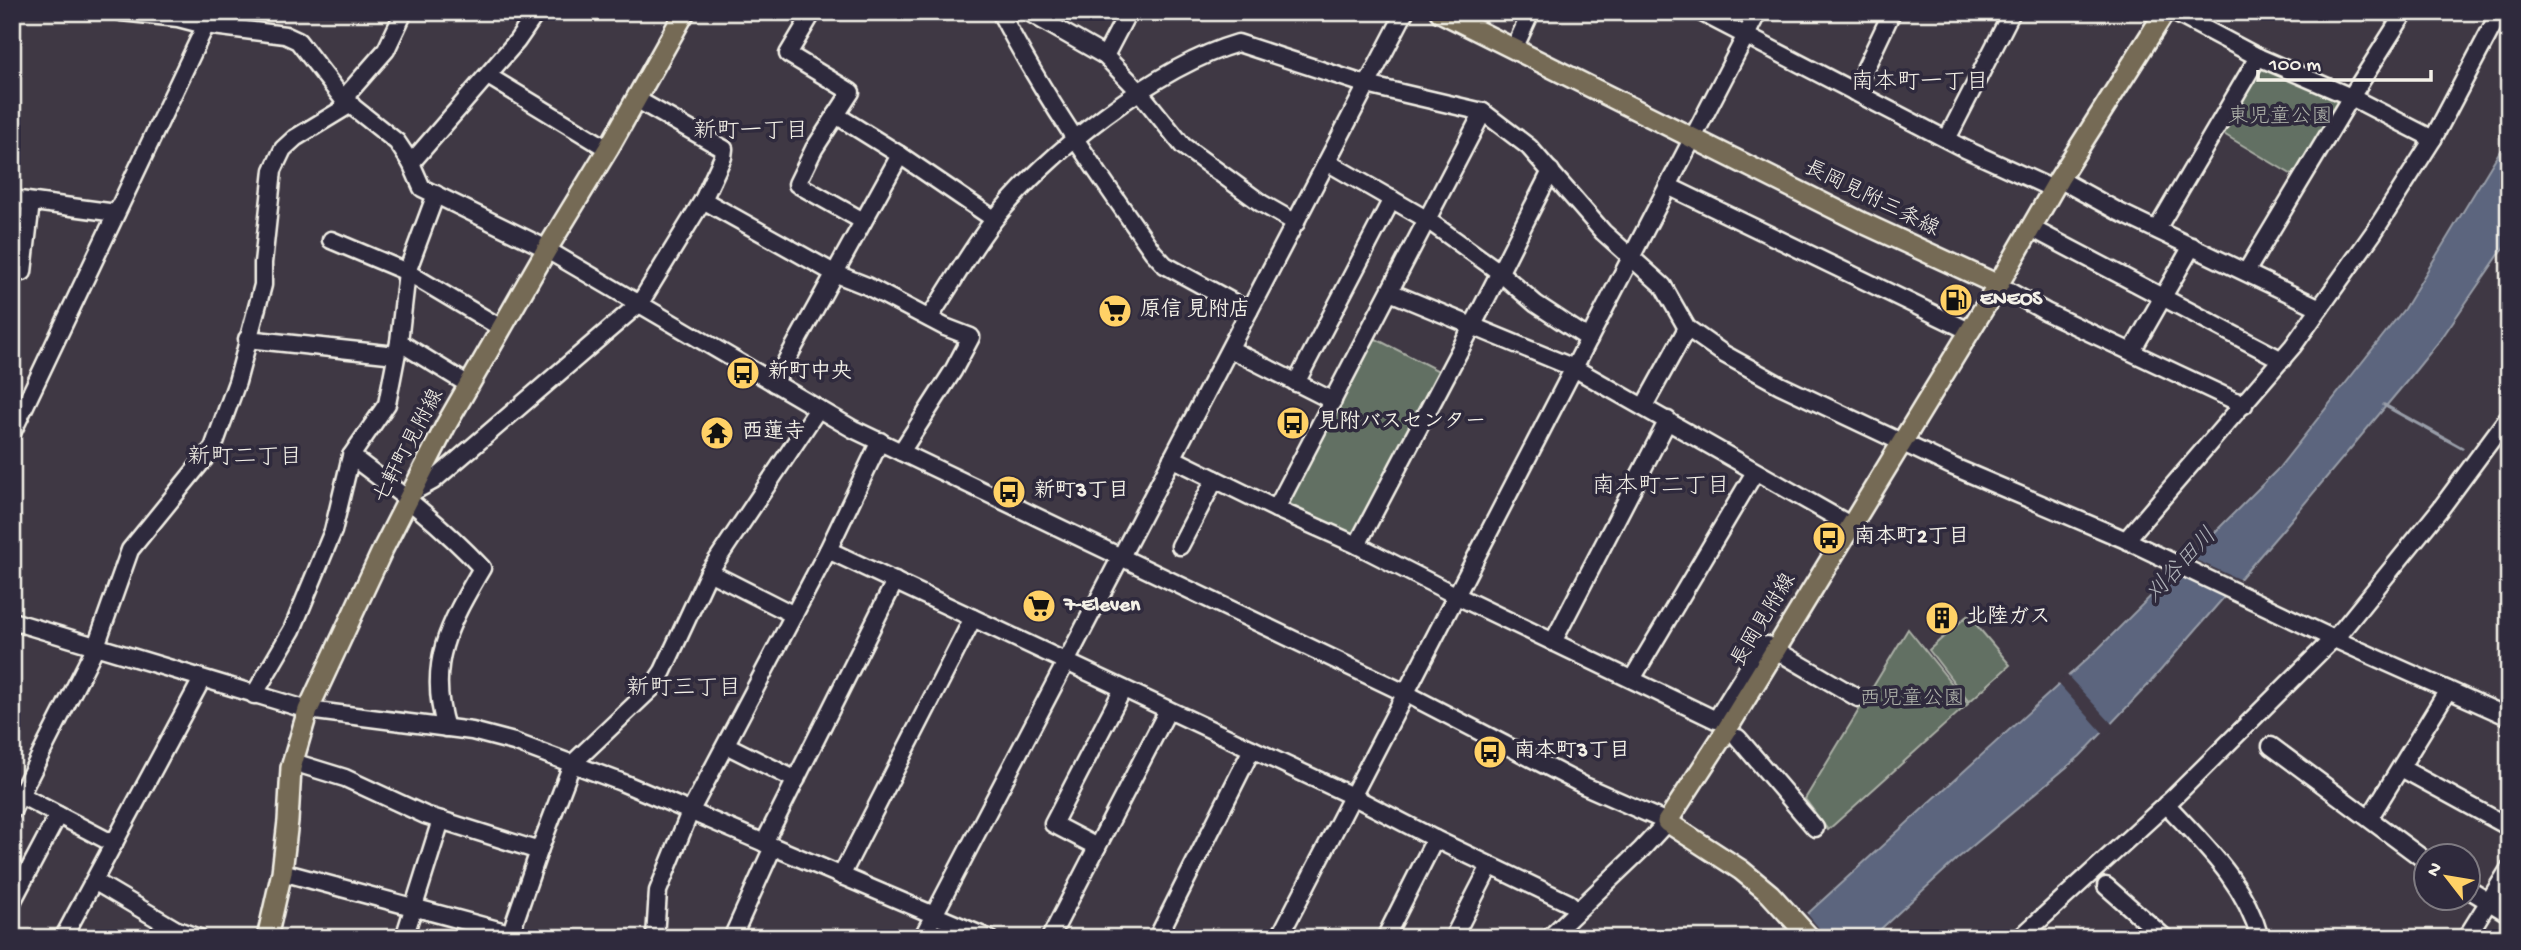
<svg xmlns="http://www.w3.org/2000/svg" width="2521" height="950" font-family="'Gochi Hand','Klee One',sans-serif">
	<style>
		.green { fill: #626f64; stroke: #abb0a6; stroke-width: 2 }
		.water { fill: #5b657e; stroke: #989da8; stroke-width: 2 }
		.pier { fill: #3f3844 }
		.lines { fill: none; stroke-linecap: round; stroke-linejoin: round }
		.stream { stroke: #989da8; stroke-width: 3.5 }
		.minor-casing { stroke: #f4f1e8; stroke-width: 21 }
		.major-casing { stroke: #f4f1e8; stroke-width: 24 }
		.minor { stroke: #2f2a3d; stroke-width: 16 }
		.major { stroke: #756a55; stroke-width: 19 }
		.labels { text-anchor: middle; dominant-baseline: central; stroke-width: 7; stroke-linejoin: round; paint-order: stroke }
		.park-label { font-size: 21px; fill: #b2b6ad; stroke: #2f2a3d }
		.street-label { font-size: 21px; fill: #f4f1e8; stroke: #2f2a3d }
		.poi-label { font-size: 21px; font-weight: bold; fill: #f4f1e8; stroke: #2f2a3d; text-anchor: start }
		.neighbourhood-label { font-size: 23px; fill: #f4f1e8; stroke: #2f2a3d }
		.water-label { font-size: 23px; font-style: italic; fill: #afb2b8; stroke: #2f2a3d }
	</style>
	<rect width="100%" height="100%" fill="#3f3844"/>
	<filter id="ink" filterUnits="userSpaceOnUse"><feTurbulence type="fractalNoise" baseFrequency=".0143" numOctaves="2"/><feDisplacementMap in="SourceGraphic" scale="14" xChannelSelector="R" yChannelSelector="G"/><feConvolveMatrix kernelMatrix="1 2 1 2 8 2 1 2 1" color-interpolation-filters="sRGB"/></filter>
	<g filter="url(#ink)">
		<!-- green -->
		<g class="green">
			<path d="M2261,65l79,35 1,4 -47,72 -72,-43z"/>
			<path d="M1372,337l67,34v8l-83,159 -70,-36z"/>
			<path d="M1968,615l42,50 -41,37 -40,-52z"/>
			<path d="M1908,629l60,75 -140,126 -23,-31z"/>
		</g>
		<!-- water -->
		<path class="water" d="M2509,136v104l-68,99 -34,42 -123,147 -137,158 -67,70 -123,103 -86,79h-90l318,-290 179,-179 126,-160z"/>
		<!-- pier -->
		<g class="pier">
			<path d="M2187,556l56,25 -4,5 -57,-26z"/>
			<path d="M2066,674l48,52 -9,9 -48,-53z"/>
			<path d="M1805,911l22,27h-35l-7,-8z"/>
		</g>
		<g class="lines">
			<!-- stream -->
			<g class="stream">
				<path d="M2384,405l78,43"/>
				<path d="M2503,474l6,3"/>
			</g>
			<defs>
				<g id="minor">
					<path d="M121,12l57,6 27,7 80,10 13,6 45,58 54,43 14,21 11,25 115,56 316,185 552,264 180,93 82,36 -25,27 -93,89"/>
					<path d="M813,12l-25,42 63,38 -37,57 -17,35 66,37"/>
					<path d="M1000,12c44,85 98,162 153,240l12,13 84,46"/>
					<path d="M1028,12l77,44 33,34 45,56 78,57 35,20"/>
					<path d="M1700,12l265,137 88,40"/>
					<path d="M2173,12l85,45 93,40 82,42"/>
					<path d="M1514,49l17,-37"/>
					<path d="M1105,56l23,-44"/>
					<path d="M488,76l120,73"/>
					<path d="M1854,92l38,-80"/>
					<path d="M343,99l43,-49 18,-38"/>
					<path d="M836,115l64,40 94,64"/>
					<path d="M1947,139l65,-127"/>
					<path d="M1327,162l99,57 72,52 38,33 53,35"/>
					<path d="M411,163l106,-122 20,-29"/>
					<path d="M2059,179l60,33 201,96"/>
					<path d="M1668,186l301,145"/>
					<path d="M12,199l104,14"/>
					<path d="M703,200l131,73 33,13 78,41 26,10 -18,34 -52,81"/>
					<path d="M2031,228l251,132"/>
					<path d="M2157,229l101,-172"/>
					<path d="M331,240l76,32 94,56"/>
					<path d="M23,272l8,-70"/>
					<path d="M2246,272l105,-175 54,-85"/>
					<path d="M1998,285l48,27 198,93"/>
					<path d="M1390,292l184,76 276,157"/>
					<path d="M929,318c22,-32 41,-68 65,-98 51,-66 164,-154 244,-177l129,42 116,27 46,35 74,85 60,54 24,42 37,26 56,31 174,82 172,73 208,99 175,78"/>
					<path d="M247,339l149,16"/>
					<path d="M399,342l70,43"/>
					<path d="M1230,349l103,52"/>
					<path d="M2132,351l60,-105"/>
					<path d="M774,383l126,-228"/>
					<path d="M1296,383l96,-184"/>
					<path d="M1644,406l43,-78"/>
					<path d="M12,433l200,-421"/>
					<path d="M351,456c47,35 92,70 131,112 -32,55 -56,95 -36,160"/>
					<path d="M1172,458l104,51 207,-397"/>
					<path d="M411,493l22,-12 207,-178 63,-103 20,-43 1,-8 -88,-50"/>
					<path d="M1276,509l81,36 98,50 261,125 45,-73 6,-2 91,53"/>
					<path d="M2126,540l167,-194 81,-114 59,-93 67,-127"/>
					<path d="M1357,545l116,-220 78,-154"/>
					<path d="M1180,546l35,-67"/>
					<path d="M828,550l524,246 83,43 134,64 8,7"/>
					<path d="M709,572l85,43"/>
					<path d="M12,621l296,89 164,21 42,11 107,40 367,156"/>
					<path d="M1553,642l115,-222"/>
					<path d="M1632,679l123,-207"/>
					<path d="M254,695l38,-65 41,-99 18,-75 36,-52 12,-62 8,-70 29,-78"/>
					<path d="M1738,738l77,90"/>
					<path d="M726,745l70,35"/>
					<path d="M2271,746l155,115"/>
					<path d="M293,762l52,16 80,37 114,36"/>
					<path d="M2401,768l108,59"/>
					<path d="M20,795l94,49"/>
					<path d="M2166,804c38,41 79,78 94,134"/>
					<path d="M12,811l84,-165 34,-96 83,-102 24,-66 26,-97v-22l10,-93 10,-21 12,-11 56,-34"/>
					<path d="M2370,817l78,-127"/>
					<path d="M764,843l131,-262"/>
					<path d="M1097,847l-44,-23 70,-135"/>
					<path d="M282,872l246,66"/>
					<path d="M841,876l132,-258"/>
					<path d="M94,881l81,48 24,9"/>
					<path d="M2106,886l59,52"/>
					<path d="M2468,889l41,25"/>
					<path d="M12,902l46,-87"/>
					<path d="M63,938l139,-259"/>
					<path d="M404,938l37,-118"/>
					<path d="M509,938l30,-87 33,-87 79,-75 12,-18 46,-99 109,-163"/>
					<path d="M655,938l3,-47 32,-79 138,-262 52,-109"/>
					<path d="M732,938l41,-91"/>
					<path d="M922,938l483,-926"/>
					<path d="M1050,938l118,-228"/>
					<path d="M1157,938l95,-189"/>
					<path d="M1279,938l479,-926"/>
					<path d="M1385,938l50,-99"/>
					<path d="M1453,938l37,-72"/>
					<path d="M2020,938l153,-140 170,-169 98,-121 68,-92"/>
					<path d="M2466,938l43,-69"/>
				</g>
				<g id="major">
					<path d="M1440,12l423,211 135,62"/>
					<path d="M267,938l15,-66 6,-51 3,-53 17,-58 75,-161 63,-124 101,-176 61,-100 77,-137"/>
					<path d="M1810,938l-40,-44 -29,-24 -74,-48 59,-91 272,-446 61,-106 106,-167"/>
				</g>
			</defs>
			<!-- minor casing -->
			<use href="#minor" class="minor-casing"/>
			<!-- major casing -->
			<use href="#major" class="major-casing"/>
			<!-- minor -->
			<use href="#minor" class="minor"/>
			<!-- major -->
			<use href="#major" class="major"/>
		</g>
	</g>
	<!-- icons -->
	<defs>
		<symbol id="fuel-disc" viewBox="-11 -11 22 22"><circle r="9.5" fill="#ffd166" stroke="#2f2a3d"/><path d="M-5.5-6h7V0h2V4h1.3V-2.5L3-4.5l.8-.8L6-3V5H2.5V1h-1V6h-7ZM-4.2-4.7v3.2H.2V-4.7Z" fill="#111"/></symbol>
		<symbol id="supermarket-disc" viewBox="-11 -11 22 22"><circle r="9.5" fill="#ffd166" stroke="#2f2a3d"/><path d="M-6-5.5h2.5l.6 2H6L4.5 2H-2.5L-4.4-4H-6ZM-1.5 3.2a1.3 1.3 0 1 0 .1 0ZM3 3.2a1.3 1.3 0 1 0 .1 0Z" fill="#111"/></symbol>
		<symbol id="bus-disc" viewBox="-11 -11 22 22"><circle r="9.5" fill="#ffd166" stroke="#2f2a3d"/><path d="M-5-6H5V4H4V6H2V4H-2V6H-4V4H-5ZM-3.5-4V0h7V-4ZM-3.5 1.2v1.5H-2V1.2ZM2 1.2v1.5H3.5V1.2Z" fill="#111"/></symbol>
		<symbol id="temple-disc" viewBox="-11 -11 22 22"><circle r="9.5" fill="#ffd166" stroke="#2f2a3d"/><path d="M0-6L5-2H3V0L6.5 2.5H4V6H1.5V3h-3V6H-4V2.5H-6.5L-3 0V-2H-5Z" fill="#111"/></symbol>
		<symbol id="building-disc" viewBox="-11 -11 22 22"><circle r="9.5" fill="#ffd166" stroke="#2f2a3d"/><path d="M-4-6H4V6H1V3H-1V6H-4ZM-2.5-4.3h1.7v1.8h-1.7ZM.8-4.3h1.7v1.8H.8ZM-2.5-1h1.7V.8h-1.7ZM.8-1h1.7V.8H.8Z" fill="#111"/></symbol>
	</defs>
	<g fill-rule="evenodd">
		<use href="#fuel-disc" x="1937" y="281" width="38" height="38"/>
		<use href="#supermarket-disc" x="1096" y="292" width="38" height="38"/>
		<use href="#bus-disc" x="724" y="354" width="38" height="38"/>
		<use href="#bus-disc" x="1274" y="404" width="38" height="38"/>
		<use href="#temple-disc" x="698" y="414" width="38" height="38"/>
		<use href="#bus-disc" x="990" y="473" width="38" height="38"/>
		<use href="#bus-disc" x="1810" y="519" width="38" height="38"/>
		<use href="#supermarket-disc" x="1020" y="587" width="38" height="38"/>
		<use href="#building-disc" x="1923" y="599" width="38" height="38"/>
		<use href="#bus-disc" x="1471" y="733" width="38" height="38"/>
	</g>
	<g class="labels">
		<!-- park labels -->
		<g class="park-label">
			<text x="2280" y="118">東児童公園</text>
			<text x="1912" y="700">西児童公園</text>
		</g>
		<!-- street labels -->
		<g class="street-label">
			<text transform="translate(1871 200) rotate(26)">長岡見附三条線</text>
			<text transform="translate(410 447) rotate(-62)">七軒町見附線</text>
			<text transform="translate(1765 621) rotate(-59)">長岡見附線</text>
		</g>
		<!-- poi labels -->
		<g class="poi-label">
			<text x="1980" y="300">ENEOS</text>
			<text x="1140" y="311">原信 見附店</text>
			<text x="768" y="373">新町中央</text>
			<text x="1318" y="423">見附バスセンター</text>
			<text x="742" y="433">西蓮寺</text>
			<text x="1034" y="492">新町3丁目</text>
			<text x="1854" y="538">南本町2丁目</text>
			<text x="1064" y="606">7-Eleven</text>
			<text x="1966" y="618">北陸ガス</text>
			<text x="1514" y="752">南本町3丁目</text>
		</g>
		<!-- neighbourhood labels -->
		<g class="neighbourhood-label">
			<text x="1920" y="83">南本町一丁目</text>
			<text x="751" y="132">新町一丁目</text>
			<text x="245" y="458">新町二丁目</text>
			<text x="1661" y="487">南本町二丁目</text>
			<text x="684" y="689">新町三丁目</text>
		</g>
		<!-- water labels -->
		<g class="water-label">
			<text transform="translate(2182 566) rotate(-47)">刈谷田川</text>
		</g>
	</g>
	<!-- margin -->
	<rect width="2521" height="950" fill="none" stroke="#2f2a3d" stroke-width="42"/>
	<rect x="21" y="21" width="2479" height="908" fill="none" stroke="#f4f1e8" stroke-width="2.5" filter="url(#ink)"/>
	<!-- north arrow -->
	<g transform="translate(2447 877) rotate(301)"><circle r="33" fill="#2f2a3d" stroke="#7e7a81" stroke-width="2"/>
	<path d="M0-5L12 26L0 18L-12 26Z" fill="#ffd166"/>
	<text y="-10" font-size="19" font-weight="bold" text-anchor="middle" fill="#f4f1e8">N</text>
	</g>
	<!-- scale -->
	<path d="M2258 70v10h173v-10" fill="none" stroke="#f4f1e8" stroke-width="3.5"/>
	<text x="2269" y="70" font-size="21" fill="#f4f1e8" stroke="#2f2a3d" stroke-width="5" paint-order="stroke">100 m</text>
</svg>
